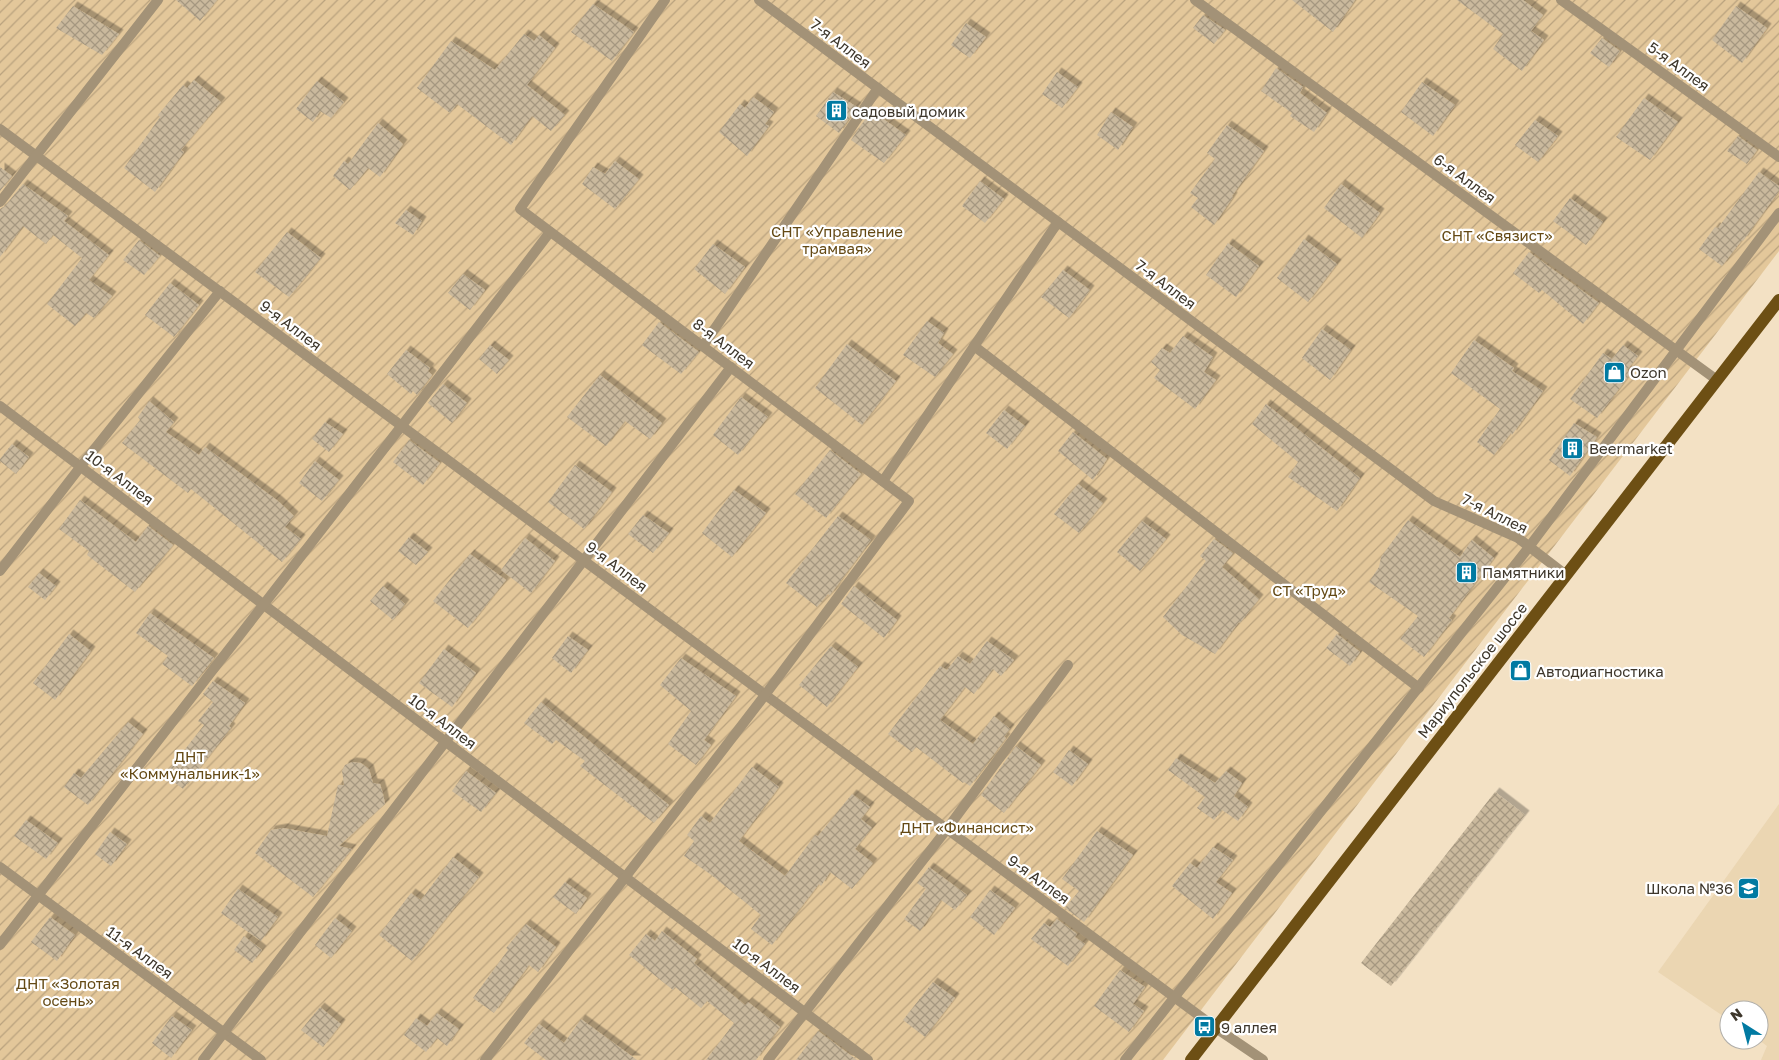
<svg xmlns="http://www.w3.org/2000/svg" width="1779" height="1060" font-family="'Golos Text',sans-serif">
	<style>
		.built { fill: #ebd6b2 }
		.garden { fill: url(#garden-furrows) }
		.building { fill: url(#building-cross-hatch); filter: url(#shadow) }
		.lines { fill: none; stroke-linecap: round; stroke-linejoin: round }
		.lane { stroke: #a39277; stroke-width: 10 }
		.primary { stroke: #6d4f14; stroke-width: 12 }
		.labels { text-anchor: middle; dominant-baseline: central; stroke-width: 4.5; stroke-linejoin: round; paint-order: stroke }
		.street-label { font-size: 15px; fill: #3d362b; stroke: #fff }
		.poi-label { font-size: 15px; fill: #3d362b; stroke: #fff; text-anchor: start }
		.park-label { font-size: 15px; fill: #644914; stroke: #fff }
	</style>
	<defs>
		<pattern id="garden-furrows" width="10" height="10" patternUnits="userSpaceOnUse" patternTransform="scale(1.25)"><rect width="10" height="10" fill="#e3c79a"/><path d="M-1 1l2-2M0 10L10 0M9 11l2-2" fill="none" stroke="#b9a27e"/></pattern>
		<pattern id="building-cross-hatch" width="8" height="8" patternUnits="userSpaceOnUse" patternTransform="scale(1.25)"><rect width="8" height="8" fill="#cab99d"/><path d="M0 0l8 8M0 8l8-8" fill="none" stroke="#a59780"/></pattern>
		<filter id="shadow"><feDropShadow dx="4.5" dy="-4.5" stdDeviation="0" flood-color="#0004"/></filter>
	</defs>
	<rect width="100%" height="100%" fill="#f3e1c4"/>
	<!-- built -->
	<path class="built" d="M1779,804v256h-18l6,-14 -8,-6v-30h-30v10l-71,-48z"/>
	<!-- garden -->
	<path class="garden" d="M0,0h1779v251l-616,809h-1163z"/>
	<!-- building -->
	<g class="building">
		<path d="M176,0h41l-17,21z"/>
		<path d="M1292,0h63l-22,32z"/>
		<path d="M1457,0h66l20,15 -12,16 13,9 -22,31 -29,-22 10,-15z"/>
		<path d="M593,4l41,28 -22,29 -41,-29z"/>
		<path d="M73,6l46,28 -17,21 -46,-27z"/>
		<path d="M1736,6l31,22 -25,35 -30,-23z"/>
		<path d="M1203,15l22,15 -11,14 -21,-16z"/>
		<path d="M966,23l20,14 -16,21 -19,-13z"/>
		<path d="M524,34l10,7 5,-6 16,13 -28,37 38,30 -14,16 -19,-15 -21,29 -54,-41 -7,9 -33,-25 34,-47 44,29z"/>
		<path d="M1602,38l18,13 -11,16 -19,-14z"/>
		<path d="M1276,68l27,19 -3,6 27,20 -13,19 -24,-16 2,-3 -31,-22z"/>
		<path d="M1057,72l21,15 -16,21 -20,-14z"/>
		<path d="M194,80l27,22 -40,48 3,2 -29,40 -31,-24 36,-51 -2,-2 25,-30 4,3z"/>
		<path d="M317,81l27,21 -13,16 -11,-7 -7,11 -17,-13z"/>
		<path d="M1422,82l33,23 -22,31 -32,-24z"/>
		<path d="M833,92l24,15 -18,26 -23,-17z"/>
		<path d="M753,97l21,15 -9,12 4,2 -22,30 -28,-24 21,-28 5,4z"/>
		<path d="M1644,98l34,24 -28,38 -34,-23z"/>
		<path d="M1111,112l22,15 -15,23 -21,-15z"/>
		<path d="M868,115l8,5 3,-4 27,19 -22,28 -33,-23z"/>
		<path d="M1535,120l23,16 -20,26 -23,-17z"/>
		<path d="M378,123l25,21 -23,33 -12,-9 -18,22 -17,-14 11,-15 4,3z"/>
		<path d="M1227,125l37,26 -32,45 1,1 -19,28 -23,-18 7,-9 -8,-5 25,-34 -8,-6z"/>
		<path d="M1738,136l19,14 -10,14 -20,-13z"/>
		<path d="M615,161l24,18 -24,30 -33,-25 11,-17 12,7z"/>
		<path d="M0,167l12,9 -12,15z"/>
		<path d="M1759,172l20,14v5l-36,50 -1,-1 -20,26 -23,-17 16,-22 3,1z"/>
		<path d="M980,181l24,18 -19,24 -23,-17z"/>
		<path d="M23,184l45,32 -4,5 45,34 -20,25 23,16 -18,22 -8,-5 -11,13 -28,-22 35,-46 -29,-23 -7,9 -23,-18 -23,31v-48l5,-3z"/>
		<path d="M1341,184l39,29 -18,25 -38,-30z"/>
		<path d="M1570,198l33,24 -17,23 -33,-24z"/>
		<path d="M406,210l16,11 -9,14 -18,-12z"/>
		<path d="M287,232l34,26 -32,39 -34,-25z"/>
		<path d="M1304,239l33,25 -29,38 -31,-24z"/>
		<path d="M139,240l21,16 -16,19 -21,-15z"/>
		<path d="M1228,243l31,23 -23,31 -30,-22z"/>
		<path d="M713,244l32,23 -20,27 -31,-25z"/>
		<path d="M1529,252l70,51 -16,21 -41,-34 -3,3 -26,-20z"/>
		<path d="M1063,270l27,20 -21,28 -28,-21z"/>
		<path d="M463,274l22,16 -15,20 -22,-17z"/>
		<path d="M170,283l29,22 -25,32 -29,-22z"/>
		<path d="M927,321l17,12 -6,10 15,11 -18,23 -32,-22z"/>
		<path d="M659,322l40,30 -18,22 -39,-29z"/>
		<path d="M1322,329l29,21 -21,30 -28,-22z"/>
		<path d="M1183,336l30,21 -9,15 12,8 -21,29 -41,-31 6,-8 -9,-8 11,-14 8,5z"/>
		<path d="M1474,340l40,28 -2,3 31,20 -31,44 -1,-2 -17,22 -17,-13 23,-33 -49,-36z"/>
		<path d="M847,344l49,37 -34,44 -47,-37z"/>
		<path d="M490,345l19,15 -12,14 -18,-15z"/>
		<path d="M1623,345l15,11 -11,14 4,3 -34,45 -27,-19 33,-46 9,6z"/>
		<path d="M406,350l24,18 -2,3 4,4 -15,20 -4,-4 -2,3 -24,-20z"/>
		<path d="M600,375l62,48 -12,16 -25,-18 -19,25 -39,-29z"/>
		<path d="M443,384l24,19 -15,20 -24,-20z"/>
		<path d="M741,397l27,20 -30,38 -25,-20z"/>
		<path d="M149,401l25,21 -8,10 33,23 6,-8 73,54 16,15 -9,11 16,12 -19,23 -91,-73 -3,4 -66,-50 18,-23 -2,-3z"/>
		<path d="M1266,404l94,74 -23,33 -49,-34 10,-15 -46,-38z"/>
		<path d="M1004,410l21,16 -18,23 -21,-16z"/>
		<path d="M325,422l18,12 -14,18 -17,-13z"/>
		<path d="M1574,423l23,14 -27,39 -21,-16z"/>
		<path d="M1073,432l34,27 -14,21 -35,-29z"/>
		<path d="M409,440l31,23 -17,22 -30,-23z"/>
		<path d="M12,444l17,13 -13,17 -16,-13v-2z"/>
		<path d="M830,450l31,24 -35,44 -31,-24z"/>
		<path d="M315,461l24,19 -17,21 -23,-18z"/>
		<path d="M575,465l37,27 -28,37 -36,-27z"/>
		<path d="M1078,484l25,19 -24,30 -25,-19z"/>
		<path d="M734,490l32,23 -34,44 -30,-24z"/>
		<path d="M80,500l56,42 12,-16 25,19 -38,47 -48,-37 2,-4 -30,-22z"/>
		<path d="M643,515l26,18 -16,20 -25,-19z"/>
		<path d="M838,516l33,24 -41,55 -2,-1 -11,13 -31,-24z"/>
		<path d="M1408,520l52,37 12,-17 22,18 -45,60 3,2 -28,37 -24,-18 18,-23 -49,-34 10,-15 2,-10z"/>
		<path d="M1142,521l24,18 -26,32 -23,-19z"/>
		<path d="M409,537l19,15 -12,13 -18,-14z"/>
		<path d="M525,538l30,23 -24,32 -30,-23z"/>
		<path d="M1214,539l19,14 -11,14 37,32 -19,24 -1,-1 -24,32 -33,-19 -19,-18 43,-56 -6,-5z"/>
		<path d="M470,554l36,26 -38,48 -35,-27z"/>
		<path d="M39,573l17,13 -11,14 -17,-13z"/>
		<path d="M383,586l22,18 -12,16 -23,-19z"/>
		<path d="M854,586l43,34 -13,18 -43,-34z"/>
		<path d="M150,613l64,45 -22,28 -30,-22 6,-8 -32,-23z"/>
		<path d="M69,634l22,17 -36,49 -22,-17z"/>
		<path d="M1337,634l23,18 -10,14 -24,-18z"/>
		<path d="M568,636l20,14 -17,23 -19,-15z"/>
		<path d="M987,641l27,19 -13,16 -8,-7 -19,25 -9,-7 -25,33 33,24 21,-28 16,13 -6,8 2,1 -36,48 -6,-4 -1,1 -47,-36 -4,5 -24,-18 52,-68 7,4 11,-14 12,8z"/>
		<path d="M831,646l27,21 -31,40 -28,-22z"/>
		<path d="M444,649l32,24 -24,34 -33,-24z"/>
		<path d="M681,658l55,38 -32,44 7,5 -15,20 -28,-21 23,-33 -31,-26z"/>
		<path d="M213,681l32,22 -16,23 2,2 -48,61 -18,-14 39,-50 -6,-4 15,-19 -10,-8z"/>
		<path d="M541,702l128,103 -15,18 -74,-57 5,-5 -29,-21 -4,4 -28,-21z"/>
		<path d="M128,722l15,12 -55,71 -24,-18 10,-14 7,5z"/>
		<path d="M1016,746l25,19 -37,48 -23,-18z"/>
		<path d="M1069,750l19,14 -16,22 -19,-14z"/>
		<path d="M1176,758l39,25 11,-12 16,12 -8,13 14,11 -10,14 -16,-11 -8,10 -17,-12 8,-11 -37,-27z"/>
		<path d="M352,762l9,1 8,6 4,14 7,1 3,10 2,10 -46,42 13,3 -39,48 -58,-44 16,-23 12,-2 44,8 11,-51h6l-2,-14 3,-6z"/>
		<path d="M752,767l27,20 -40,54 46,35 30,-41 3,1 34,-42 18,13 -9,12 11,9 -17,21 18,14 -21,26 -22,-17 -9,14 -2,-2 -47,61 -21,-16 10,-14 -51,-41 -26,-18 10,-15 -7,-6 14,-19 9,7z"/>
		<path d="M466,771l30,22 -15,19 -29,-21z"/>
		<path d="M1495,792l30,23 -134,171 -30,-23z"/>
		<path d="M26,820l32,23 -12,16 -32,-23z"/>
		<path d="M1097,831l36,24 -49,67 -19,-14 14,-17 -17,-12z"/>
		<path d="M110,832l17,12 -16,22 -16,-12z"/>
		<path d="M1213,847l20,13 -17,22 16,11 -19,26 -41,-33 18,-23 7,5z"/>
		<path d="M453,857l26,20 -67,84 -33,-26 32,-42 10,7z"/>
		<path d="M929,867l38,28 -12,15 -14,-10 -21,31 -16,-12 22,-30 -9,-6z"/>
		<path d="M565,882l22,16 -11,16 -23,-17z"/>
		<path d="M238,889l40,28 -17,24 -40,-28z"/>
		<path d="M990,890l25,18 -21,27 -24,-18z"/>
		<path d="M50,917l25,18 -18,26 -26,-19z"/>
		<path d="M335,918l17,13 -21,27 -16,-13z"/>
		<path d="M1057,919l20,15 -2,3 10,7 -17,22 -37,-27 13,-16 6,4z"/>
		<path d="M526,924l30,23 -18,25 -9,-7 -35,48 -21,-15 35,-48 -2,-2z"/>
		<path d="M662,931l35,28 -3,4 51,42 3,-3 32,25 -24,33h-50l28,-37 -27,-22 -6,7 -26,-21 -2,3 -44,-35 17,-21 9,7z"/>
		<path d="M244,936l18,14 -10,13 -18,-13z"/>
		<path d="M1120,970l25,17 -12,17 11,7 -15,21 -35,-26z"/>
		<path d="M933,982l22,16 -30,39 -22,-17z"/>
		<path d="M320,1007l21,17 -18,23 -22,-17z"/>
		<path d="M437,1013l22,16 -12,17 -10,-8 -11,14 -22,-17 12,-17 11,8z"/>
		<path d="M172,1016l20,14 -21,28 -19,-15z"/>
		<path d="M581,1019l56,41h-91l-22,-17 15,-19 25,19z"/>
		<path d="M818,1031l39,29h-61z"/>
	</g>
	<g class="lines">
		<!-- lane -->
		<g class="lane">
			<path d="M759,0l675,501 84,37 48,37"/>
			<path d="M1195,0l522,380"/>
			<path d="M1561,0l218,157"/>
			<path d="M0,129l1216,899 47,32"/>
			<path d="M0,202l158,-202"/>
			<path d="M703,346l175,-258"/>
			<path d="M974,346l445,342"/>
			<path d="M0,406l868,654"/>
			<path d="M883,481l175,-259"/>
			<path d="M0,571l81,-105 139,-175"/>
			<path d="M0,867l261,193"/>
			<path d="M0,945c183,-238 369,-474 550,-713"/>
			<path d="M203,1060l528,-693"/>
			<path d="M485,1060l280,-365 144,-194 -389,-292 145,-209"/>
			<path d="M768,1060l179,-231 121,-164"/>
			<path d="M1125,1060l404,-513 250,-334"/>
		</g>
		<!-- primary -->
		<path class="primary" d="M1191,1060l588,-760"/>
	</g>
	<!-- icons -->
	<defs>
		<symbol id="building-square" viewBox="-11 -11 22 22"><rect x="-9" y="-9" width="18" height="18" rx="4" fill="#017aa2" stroke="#fff"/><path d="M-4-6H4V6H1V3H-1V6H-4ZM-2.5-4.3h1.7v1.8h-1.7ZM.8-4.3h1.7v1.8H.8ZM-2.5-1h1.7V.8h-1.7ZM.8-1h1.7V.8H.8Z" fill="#fff"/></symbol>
		<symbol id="shop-square" viewBox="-11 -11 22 22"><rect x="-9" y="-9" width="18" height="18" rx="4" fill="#017aa2" stroke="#fff"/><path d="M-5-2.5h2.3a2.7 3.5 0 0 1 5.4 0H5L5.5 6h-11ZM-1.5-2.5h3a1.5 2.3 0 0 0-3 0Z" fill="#fff"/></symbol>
		<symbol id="school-square" viewBox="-11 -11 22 22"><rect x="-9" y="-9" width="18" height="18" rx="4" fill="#017aa2" stroke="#fff"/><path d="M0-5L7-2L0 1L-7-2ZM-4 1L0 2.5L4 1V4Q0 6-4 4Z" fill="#fff"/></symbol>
		<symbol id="bus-square" viewBox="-11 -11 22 22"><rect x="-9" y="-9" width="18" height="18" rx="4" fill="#017aa2" stroke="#fff"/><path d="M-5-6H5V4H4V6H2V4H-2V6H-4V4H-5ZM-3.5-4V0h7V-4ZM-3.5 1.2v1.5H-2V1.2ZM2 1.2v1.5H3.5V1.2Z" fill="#fff"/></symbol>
	</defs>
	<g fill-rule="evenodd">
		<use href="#building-square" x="824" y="98" width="25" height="25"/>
		<use href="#shop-square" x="1602" y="360" width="25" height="25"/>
		<use href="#building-square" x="1560" y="436" width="25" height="25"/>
		<use href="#building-square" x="1454" y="560" width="25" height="25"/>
		<use href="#shop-square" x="1508" y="658" width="25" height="25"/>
		<use href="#school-square" x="1736" y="876" width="25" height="25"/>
		<use href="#bus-square" x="1192" y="1014" width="25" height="25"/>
	</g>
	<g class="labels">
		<!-- street labels -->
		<g class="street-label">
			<text transform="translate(841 43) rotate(37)">7-я Аллея</text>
			<text transform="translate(1679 66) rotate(36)">5-я Аллея</text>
			<text transform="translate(1465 178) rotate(36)">6-я Аллея</text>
			<text transform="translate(1166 284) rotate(37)">7-я Аллея</text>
			<text transform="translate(291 325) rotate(37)">9-я Аллея</text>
			<text transform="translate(724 343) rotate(37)">8-я Аллея</text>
			<text transform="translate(120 477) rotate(37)">10-я Аллея</text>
			<text transform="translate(1495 513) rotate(26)">7-я Аллея</text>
			<text transform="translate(617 566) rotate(37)">9-я Аллея</text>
			<text transform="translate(1472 670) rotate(-52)">Мариупольское шоссе</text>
			<text transform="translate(443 721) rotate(37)">10-я Аллея</text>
			<text transform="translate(1039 879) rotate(36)">9-я Аллея</text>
			<text transform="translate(140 952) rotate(36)">11-я Аллея</text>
			<text transform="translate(767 965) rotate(37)">10-я Аллея</text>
		</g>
		<!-- poi labels -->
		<g class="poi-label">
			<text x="852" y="111">садовый домик</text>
			<text x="1630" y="372">Ozon</text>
			<text x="1589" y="448">Beermarket</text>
			<text x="1482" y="572">Памятники</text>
			<text x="1536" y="671">Автодиагностика</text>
			<text x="1733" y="888" text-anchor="end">Школа №36</text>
			<text x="1221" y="1027">9 аллея</text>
		</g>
		<!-- park labels -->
		<g class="park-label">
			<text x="837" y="231">СНТ «Управление<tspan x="837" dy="17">трамвая»</tspan></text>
			<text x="1497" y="235">СНТ «Связист»</text>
			<text x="1309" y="590">СТ «Труд»</text>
			<text x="190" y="756">ДНТ<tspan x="190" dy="17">«Коммунальник-1»</tspan></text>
			<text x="967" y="827">ДНТ «Финансист»</text>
			<text x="68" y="983">ДНТ «Золотая<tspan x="68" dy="17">осень»</tspan></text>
		</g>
	</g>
	<!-- north arrow -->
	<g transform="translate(1744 1025) rotate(324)"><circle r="24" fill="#ffffff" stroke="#b1afaa"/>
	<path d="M0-4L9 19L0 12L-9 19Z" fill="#017aa2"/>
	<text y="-8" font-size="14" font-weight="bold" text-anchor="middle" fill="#3d362b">N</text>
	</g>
</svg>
